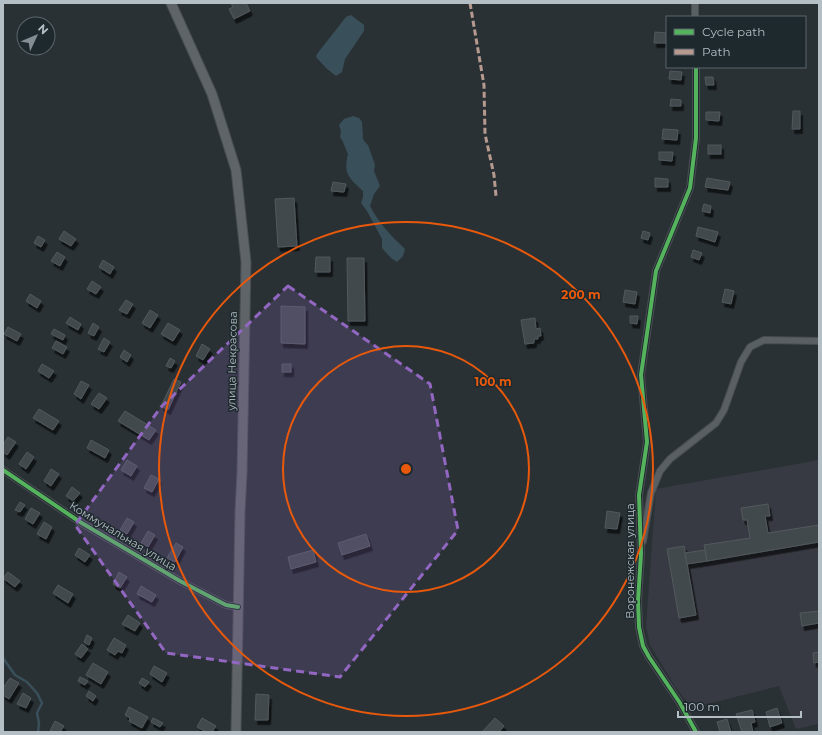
<svg xmlns="http://www.w3.org/2000/svg" width="822" height="735" font-family="Montserrat,sans-serif">
	<style>
		.medical { fill: #373a42 }
		.water { fill: #39505a }
		.lines { fill: none; stroke-linecap: round; stroke-linejoin: round }
		.stream { stroke: #39505a; stroke-width: 2.5 }
		.building { fill: #43494d; stroke: #51595d; filter: url(#shadow) }
		.minor-casing { stroke: #484d50; stroke-width: 8 }
		.secondary-casing { stroke: #484d50; stroke-width: 11 }
		.minor { stroke: #5a5f63; stroke-width: 6 }
		.secondary { stroke: #5e6467; stroke-width: 9 }
		.quiet { stroke: #b69a8f; stroke-width: 3; stroke-dasharray: 6 3; stroke-linecap: butt }
		.cycleway-casing { stroke: #1e292e; stroke-width: 6 }
		.cycleway { stroke: #56b35d; stroke-width: 4 }
		.marked { fill: #9267c1; fill-opacity: 0.2; stroke: #9267c1; stroke-width: 3; stroke-dasharray: 8 5; stroke-linejoin: round }
		.ring { fill: none; stroke: #e8590c; stroke-width: 2 }
		.labels { text-anchor: middle; dominant-baseline: central; stroke-width: 3; stroke-linejoin: round; paint-order: stroke }
		.street-label { font-size: 11px; fill: #b4bfc5; stroke: #1e292e }
		.centre { fill: #e8590c; stroke: #1e292e; stroke-width: 2 }
		.ring-label { font-size: 12px; text-anchor: middle; font-weight: bold; fill: #e8590c; stroke: #1e292e; stroke-width: 3; stroke-linejoin: round; paint-order: stroke }
	</style>
	<defs>
		<filter id="shadow"><feDropShadow dx="2.5" dy="4.5" stdDeviation="0" flood-color="#0009"/></filter>
	</defs>
	<rect width="100%" height="100%" fill="#2a3135"/>
	<!-- medical -->
	<path class="medical" d="M819,460v264l-23,5 -17,-43 -88,22 -17,-23 -24,-40 -4,-18 10,-138z"/>
	<!-- water -->
	<g class="water">
		<path d="M351,15l13,10v6l-19,28 -3,13 -6,4 -10,-8 -10,-11 1,-3 29,-37z"/>
		<path d="M353,116l6,2 3,4 1,17 2,3 3,3 7,20 -1,6 6,15 -6,8 -4,12c9,17 21,30 35,43l-2,7 -6,6 -6,-4 -9,-10v-9l-15,-28 -6,-8 2,-6v-6c-14,-13 -20,-17 -15,-37 -3,-6 -4,-12 -8,-17l1,-6 -2,-6 5,-6z"/>
	</g>
	<g class="lines">
		<!-- stream -->
		<path class="stream" d="M3,658l12,17 12,7 10,11 5,10 -5,10 2,10 -1,9"/>
	</g>
	<!-- building -->
	<g class="building">
		<path d="M231,3h15l4,8 -16,8 -5,-10 4,-2z"/>
		<path d="M655,32l12,1v10h-13z"/>
		<path d="M670,71l12,1 -1,8 -12,-1z"/>
		<path d="M705,77h8l1,8h-8z"/>
		<path d="M671,99l10,1v6h-11z"/>
		<path d="M793,111h7v18h-8z"/>
		<path d="M706,112h14l-1,9 -13,-1z"/>
		<path d="M663,129l15,1 -1,10 -15,-1z"/>
		<rect x="708" y="145" width="13" height="9"/>
		<path d="M659,152h14l-1,9 -13,-1z"/>
		<path d="M655,178l13,1v8h-13z"/>
		<path d="M707,178l23,4 -2,8 -23,-3z"/>
		<path d="M333,182l13,2 -2,8 -13,-1z"/>
		<path d="M294,198l3,48 -19,1 -3,-48z"/>
		<path d="M704,204l7,2 -1,7 -8,-2z"/>
		<path d="M698,227l20,5 -3,10 -19,-6z"/>
		<path d="M64,231l12,8 -5,7 -12,-7z"/>
		<path d="M643,231l7,2 -2,7 -7,-2z"/>
		<path d="M38,236l7,4 -4,7 -7,-4z"/>
		<path d="M693,250l9,3 -3,7 -8,-3z"/>
		<path d="M57,252l8,5 -5,9 -9,-5z"/>
		<path d="M316,257h14v15h-15z"/>
		<path d="M347,258h17l1,63h-17z"/>
		<path d="M103,260l11,7 -4,7 -11,-7z"/>
		<path d="M92,281l9,6 -5,7 -9,-5z"/>
		<path d="M725,289l9,2 -3,13 -9,-2z"/>
		<path d="M625,290l12,2 -2,12 -12,-2z"/>
		<path d="M30,294l11,7 -4,7 -11,-7z"/>
		<path d="M126,300l7,4 -6,10 -8,-4z"/>
		<path d="M281,306l24,1v37l-24,-1z"/>
		<path d="M150,310l8,5 -8,13 -8,-5z"/>
		<path d="M630,316h8l-1,8 -7,-1z"/>
		<path d="M70,317l11,7 -3,6 -12,-7z"/>
		<path d="M535,318l1,11 4,-1 1,8h-3v3h-4v4l-9,1 -4,-24z"/>
		<path d="M93,323l6,4 -5,9 -6,-3z"/>
		<path d="M168,323l12,7 -7,11 -12,-7z"/>
		<path d="M8,327l13,7 -4,7 -13,-7z"/>
		<path d="M54,329l11,6 -2,5 -12,-6z"/>
		<path d="M104,338l6,4 -6,10 -6,-3z"/>
		<path d="M56,341l11,6 -4,7 -11,-6z"/>
		<path d="M202,344l8,5 -7,11 -7,-4z"/>
		<path d="M124,350l7,5 -4,7 -7,-5z"/>
		<path d="M170,358l5,3 -4,7 -5,-2z"/>
		<path d="M42,364l12,7 -5,7 -11,-7z"/>
		<rect x="282" y="364" width="9" height="8"/>
		<path d="M174,379l7,3 -13,28 -7,-4z"/>
		<path d="M81,381l8,4 -8,14 -7,-5z"/>
		<path d="M99,393l8,5 -8,11 -8,-5z"/>
		<path d="M39,409l20,12 -6,9 -20,-12z"/>
		<path d="M125,411l31,19 -7,10 -31,-19z"/>
		<path d="M8,437l8,5 -9,13 -4,-3v-7z"/>
		<path d="M91,440l18,10 -4,8 -18,-10z"/>
		<path d="M27,452l7,5 -8,12 -7,-5z"/>
		<path d="M127,460l10,6 -6,10 -10,-6z"/>
		<path d="M51,469l8,5 -8,12 -7,-5z"/>
		<path d="M151,475l8,4 -7,13 -8,-4z"/>
		<path d="M72,487l8,6 -7,8 -7,-5z"/>
		<path d="M20,502l5,3 -5,7 -5,-2z"/>
		<path d="M768,504l2,12h-5l3,17 51,-8v17l-112,19 -3,-16 46,-7 -3,-18h-4l-2,-12z"/>
		<path d="M31,508l9,5 -7,11 -8,-5z"/>
		<path d="M607,511l13,2 -3,16 -12,-1z"/>
		<path d="M127,518l7,4 -7,12 -7,-4z"/>
		<path d="M44,522l8,5 -6,12 -9,-5z"/>
		<path d="M148,531l7,4 -7,12 -7,-4z"/>
		<path d="M366,534l4,12 -28,9 -4,-12z"/>
		<path d="M176,543l7,4 -8,15 -8,-4z"/>
		<path d="M684,546l12,69 -17,3 -12,-69z"/>
		<path d="M79,548l11,7 -5,7 -10,-7z"/>
		<path d="M313,550l3,12 -25,7 -3,-12z"/>
		<path d="M705,550l2,11 -20,3 -2,-11z"/>
		<path d="M8,572l12,9 -5,6 -12,-9z"/>
		<path d="M119,572l8,5 -7,11 -7,-4z"/>
		<path d="M58,585l15,9 -5,9 -15,-10z"/>
		<path d="M141,586l15,9 -4,7 -15,-8z"/>
		<path d="M819,611v12l-17,3 -2,-13z"/>
		<path d="M128,615l12,8 -5,8 -13,-7z"/>
		<path d="M87,635l5,3 -3,7 -5,-3z"/>
		<path d="M114,638l12,7 -4,8 -4,-2 -3,4 -8,-5z"/>
		<path d="M82,644l6,5 -7,9 -6,-4z"/>
		<path d="M819,652v10l-5,1 -1,-10z"/>
		<path d="M93,663l15,9 -7,12 -15,-9z"/>
		<path d="M154,666l13,7 -5,9 -12,-8z"/>
		<path d="M80,677l8,4 -3,4 -7,-4z"/>
		<path d="M10,678l9,5 -10,16 -6,-4v-7z"/>
		<path d="M142,678l7,4 -4,5 -6,-4z"/>
		<path d="M89,691l7,5 -3,5 -7,-5z"/>
		<path d="M23,693l8,5 -5,10 -9,-4z"/>
		<path d="M256,694l13,1 -1,25h-13z"/>
		<path d="M129,707l19,10 -6,11 -13,-7 1,-3 -5,-3z"/>
		<path d="M777,708l5,15 -12,4 -4,-15z"/>
		<path d="M752,710l3,12 -4,1 2,9h-11l-6,-18z"/>
		<path d="M153,718l10,5 -3,4 -9,-5z"/>
		<path d="M202,718l14,8 -4,6h-6l-9,-5z"/>
		<path d="M495,718l9,8 -5,6h-17z"/>
		<path d="M727,719l4,13h-11l-3,-10z"/>
		<path d="M55,721l9,5 -4,6 -10,-1z"/>
	</g>
	<g class="lines">
		<defs>
			<g id="minor">
				<path d="M695,3v14"/>
				<path d="M696,67v71l-6,50 -34,83 -15,104 6,67 -8,53 2,59 -3,47 1,26 4,19 6,11 31,46 16,29"/>
				<path d="M3,470l77,52 100,59 46,24 12,2"/>
				<path d="M643,541l8,-48 9,-22 10,-12 46,-36 8,-13 17,-48 9,-15 14,-7 55,1"/>
			</g>
			<path id="secondary" d="M171,3l41,91 24,76 10,92 -4,211 -2,39 -4,220"/>
		</defs>
		<!-- minor casing -->
		<use href="#minor" class="minor-casing"/>
		<!-- secondary casing -->
		<use href="#secondary" class="secondary-casing"/>
		<!-- minor -->
		<use href="#minor" class="minor"/>
		<!-- secondary -->
		<use href="#secondary" class="secondary"/>
		<!-- quiet -->
		<path class="quiet" d="M470,3l14,82 1,49 9,41 2,21"/>
		<defs>
			<g id="cycleway">
				<path d="M696,67v71l-6,50 -34,83 -15,104 6,67 -8,53 2,59 -3,47 1,26 4,19 6,11 31,46 16,29"/>
				<path d="M3,470l77,52 100,59 46,24 12,2"/>
			</g>
		</defs>
		<!-- cycleway casing -->
		<use href="#cycleway" class="cycleway-casing"/>
		<!-- cycleway -->
		<use href="#cycleway" class="cycleway"/>
	</g>
	<!-- marked area -->
	<path class="marked" d="M288,286l142,98 28,146 -118,147 -174,-24 -91,-128 86,-118z"/>
	<!-- distance rings -->
	<g class="ring">
		<circle cx="406" cy="469" r="123"/>
		<circle cx="406" cy="469" r="247"/>
	</g>
	<g class="labels">
		<!-- street labels -->
		<g class="street-label">
			<text transform="translate(232 361) rotate(-89)">улица Некрасова</text>
			<text transform="translate(123 536) rotate(31)">Коммунальная улица</text>
			<text transform="translate(630 561) rotate(-90)">Воронежская улица</text>
		</g>
	</g>
	<circle cx="406" cy="469" r="6" class="centre"/>
	<g class="ring-label">
		<text x="581" y="299">200 m</text>
		<text x="493" y="386">100 m</text>
	</g>
	<!-- border -->
	<rect width="822" height="735" fill="none" stroke="#b4bfc5" stroke-width="8"/>
	<!-- legend -->
	<rect x="666" y="16" width="140" height="52" fill="#1e292e" stroke="#5a656a"/>
	<rect x="674" y="29" width="20" height="6" fill="#56b35d" stroke="#5a656a"/>
	<text x="702" y="36" font-size="12" fill="#b4bfc5">Cycle path</text>
	<rect x="674" y="49" width="20" height="6" fill="#b69a8f" stroke="#5a656a"/>
	<text x="702" y="56" font-size="12" fill="#b4bfc5">Path</text>
	<!-- north arrow -->
	<g transform="translate(36 36) rotate(46)"><circle r="19" fill="#1e292e" stroke="#5a656a"/>
	<path d="M0-3L7 15L0 10L-7 15Z" fill="#848d93"/>
	<text y="-6" font-size="11" font-weight="bold" text-anchor="middle" fill="#b4bfc5">N</text>
	</g>
	<!-- scale -->
	<path d="M678 711v6h123v-6" fill="none" stroke="#b4bfc5" stroke-width="2"/>
	<text x="684" y="711" font-size="12" fill="#b4bfc5" stroke="#1e292e" stroke-width="3" paint-order="stroke">100 m</text>
</svg>
